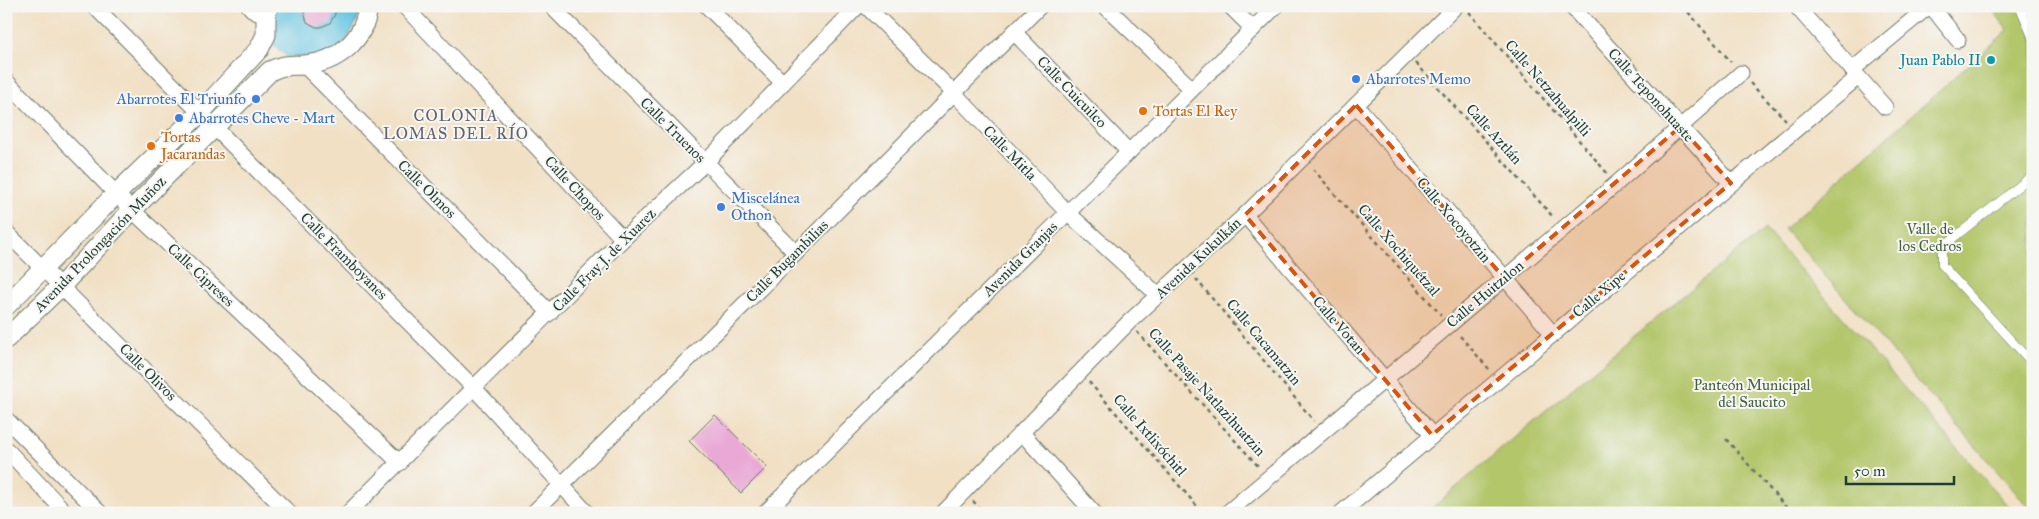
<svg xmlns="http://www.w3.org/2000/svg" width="2039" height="519" font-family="'IM FELL Great Primer',serif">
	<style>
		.green { fill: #b3c66a; stroke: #69824f }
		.water { fill: #64c5e2; stroke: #42818b }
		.building { fill: #e9a8d6 }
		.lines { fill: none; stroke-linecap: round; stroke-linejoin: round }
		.service-casing { stroke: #687666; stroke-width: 9 }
		.minor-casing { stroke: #687666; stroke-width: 17 }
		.tertiary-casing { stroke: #687666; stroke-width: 21 }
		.path { stroke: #687666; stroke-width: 2.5; stroke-dasharray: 4 4; stroke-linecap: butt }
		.service { stroke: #fff; stroke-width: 8 }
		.minor { stroke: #fff; stroke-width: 15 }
		.tertiary { stroke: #fff; stroke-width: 19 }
		.marked { fill: #d45610; fill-opacity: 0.2; stroke: #d45610; stroke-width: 4; stroke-dasharray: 10 6; stroke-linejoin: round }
		.culture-dot { fill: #0f9aa8; stroke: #f6f6f2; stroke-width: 2 }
		.shop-dot { fill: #3f7fe0; stroke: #f6f6f2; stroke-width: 2 }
		.food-dot { fill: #e8710a; stroke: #f6f6f2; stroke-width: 2 }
		.labels { text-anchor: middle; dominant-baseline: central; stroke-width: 4; stroke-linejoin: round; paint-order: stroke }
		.culture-label { font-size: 15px; fill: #0d838f; stroke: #f6f6f2; text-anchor: end }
		.shop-label { font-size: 15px; fill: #366cbe; stroke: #f6f6f2; text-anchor: start }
		.street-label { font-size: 15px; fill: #1f3d34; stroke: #f6f6f2 }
		.food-label { font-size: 15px; fill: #c56008; stroke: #f6f6f2; text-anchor: start }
		.park-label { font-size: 15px; fill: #445f42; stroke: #f6f6f2 }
		.neighbourhood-label { font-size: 16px; letter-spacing: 1px; fill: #66626d; stroke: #f6f6f2 }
	</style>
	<rect width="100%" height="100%" fill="#f6f6f2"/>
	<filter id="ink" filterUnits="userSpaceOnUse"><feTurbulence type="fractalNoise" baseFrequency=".02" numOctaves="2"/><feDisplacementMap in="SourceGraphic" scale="10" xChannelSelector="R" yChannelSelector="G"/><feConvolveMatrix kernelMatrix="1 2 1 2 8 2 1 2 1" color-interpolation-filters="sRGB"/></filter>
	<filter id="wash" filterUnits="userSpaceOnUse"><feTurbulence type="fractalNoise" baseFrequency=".0096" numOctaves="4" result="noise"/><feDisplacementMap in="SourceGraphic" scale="20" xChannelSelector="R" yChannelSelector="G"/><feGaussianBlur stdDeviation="1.12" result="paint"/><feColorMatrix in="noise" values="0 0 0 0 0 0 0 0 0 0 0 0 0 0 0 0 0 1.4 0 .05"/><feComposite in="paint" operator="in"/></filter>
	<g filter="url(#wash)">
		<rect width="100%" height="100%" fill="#f1e0c4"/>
		<!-- green -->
		<g class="green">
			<path d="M1990,6h43v506l-249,-283 224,-199z"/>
			<path d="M1765,229l249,284h-588l207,-176z"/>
		</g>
		<!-- water -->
		<path class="water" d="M277,6h85c-6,20 -17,44 -39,49 -11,3 -25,1 -36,2 -3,-4 -9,-7 -12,-11 -7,-12 -2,-29 2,-40z"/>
		<g id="blocks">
			<!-- building -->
			<g class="building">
				<path d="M302,6h33v8l-5,9 -9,4h-5l-9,-5z"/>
				<path d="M715,415l52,52 -26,26 -52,-52z"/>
			</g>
		</g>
	</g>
	<g filter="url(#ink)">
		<use href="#blocks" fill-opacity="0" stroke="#687666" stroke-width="1"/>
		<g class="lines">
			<defs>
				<g id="service">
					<path d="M2018,6l4,6 11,27"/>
					<path d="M2022,12l10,-6"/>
					<path d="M2033,175l-91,72v18l91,99"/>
				</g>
				<g id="minor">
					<path d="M94,6l380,382 113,125"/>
					<path d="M249,6l6,6 11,4"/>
					<path d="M404,6l219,233"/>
					<path d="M551,6l245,247"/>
					<path d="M707,6l76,77"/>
					<path d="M866,6l87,86 114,120 91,83"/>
					<path d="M1105,6l87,83"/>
					<path d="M1230,6l23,23"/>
					<path d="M1571,6l160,177"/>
					<path d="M1796,6l89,101"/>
					<path d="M1931,6l27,34"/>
					<path d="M1014,32l115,120"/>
					<path d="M304,65l246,248"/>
					<path d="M1852,70l77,-64"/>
					<path d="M6,81l126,129 268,253"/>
					<path d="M1356,105l197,229"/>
					<path d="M1245,215l187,220"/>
					<path d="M6,232l283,281"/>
					<path d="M6,419l94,94"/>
					<path d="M1022,433l72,80"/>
					<path d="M6,449l60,64"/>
					<path d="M348,513l275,-274 83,-77 152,-156"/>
					<path d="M533,513l263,-260 244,-247"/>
					<path d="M765,513l511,-507"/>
					<path d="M943,513l186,-191 116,-107 211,-209"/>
					<path d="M1227,513l389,-329 125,-111"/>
					<path d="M1341,513l517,-436"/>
				</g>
				<g id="tertiary">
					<path d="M6,306l110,-112 84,-81 59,-64 7,-14v-19l2,-10"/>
					<path d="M6,339l55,-53 71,-76 138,-139c14,-7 19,-5 34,-6 33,-2 61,-25 64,-59"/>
				</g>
			</defs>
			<!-- service casing -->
			<use href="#service" class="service-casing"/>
			<!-- minor casing -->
			<use href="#minor" class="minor-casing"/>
			<!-- tertiary casing -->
			<use href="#tertiary" class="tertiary-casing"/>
			<!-- path -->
			<g class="path">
				<path d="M1683,6l48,56"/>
				<path d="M1469,12l138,161"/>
				<path d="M1416,63l138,155"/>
				<path d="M1750,83l36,37"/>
				<path d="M1313,169l128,146"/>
				<path d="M1196,279l118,142"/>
				<path d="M1137,332l122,135"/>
				<path d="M1460,336l29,33"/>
				<path d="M1089,382l114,131"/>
				<path d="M1726,439l65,74"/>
				<path d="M973,501l11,12"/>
			</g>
			<!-- service -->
			<use href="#service" class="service"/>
			<!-- minor -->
			<use href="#minor" class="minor"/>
			<!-- tertiary -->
			<use href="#tertiary" class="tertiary"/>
		</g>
	</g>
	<!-- marked area -->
	<path class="marked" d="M1356,105l148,173 176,-151 51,56 -299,252 -187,-220z"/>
	<!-- markers -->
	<circle class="culture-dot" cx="1991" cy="60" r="5"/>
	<g class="shop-dot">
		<circle cx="1356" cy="79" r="5"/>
		<circle cx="256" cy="99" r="5"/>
		<circle cx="179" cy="118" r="5"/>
		<circle cx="721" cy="207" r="5"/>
	</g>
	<g class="food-dot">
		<circle cx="1143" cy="111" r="5"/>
		<circle cx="151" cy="146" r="5"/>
	</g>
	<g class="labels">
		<!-- culture labels -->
		<g class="culture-label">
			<text x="1981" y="60">Juan Pablo II</text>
		</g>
		<!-- shop labels -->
		<g class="shop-label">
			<text x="1366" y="79">Abarrotes Memo</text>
			<text x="246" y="99" text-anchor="end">Abarrotes El Triunfo</text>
			<text x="189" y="118">Abarrotes Cheve - Mart</text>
			<text x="731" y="198">Miscelánea<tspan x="731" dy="17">Othon</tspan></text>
		</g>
		<!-- street labels -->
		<g class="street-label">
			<text transform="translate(1548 88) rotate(49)">Calle Netzahualpilli</text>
			<text transform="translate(1072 92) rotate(46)">Calle Cuicuilco</text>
			<text transform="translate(1651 95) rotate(48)">Calle Teponohuaste</text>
			<text transform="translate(673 130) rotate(45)">Calle Truenos</text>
			<text transform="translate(1494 134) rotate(48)">Calle Aztlán</text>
			<text transform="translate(1010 153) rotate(46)">Calle Mitla</text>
			<text transform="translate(575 188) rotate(47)">Calle Chopos</text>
			<text transform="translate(427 189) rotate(45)">Calle Olmos</text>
			<text transform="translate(1454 220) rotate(50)">Calle Xocoyotzin</text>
			<text transform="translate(100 244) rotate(-46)">Avenida Prolongación Muñoz</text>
			<text transform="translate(1399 250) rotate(49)">Calle Xochiquétzal</text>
			<text transform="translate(344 256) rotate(45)">Calle Framboyanes</text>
			<text transform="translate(1198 258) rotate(-43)">Avenida Kukulkán</text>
			<text transform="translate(1020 259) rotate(-45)">Avenida Granjas</text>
			<text transform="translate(604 260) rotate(-45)">Calle Fray J. de Xuarez</text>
			<text transform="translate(787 261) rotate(-45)">Calle Bugambilias</text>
			<text transform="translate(201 275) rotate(43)">Calle Cipreses</text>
			<text transform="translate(1485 294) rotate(-40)">Calle Huitzilon</text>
			<text transform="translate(1599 294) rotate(-40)">Calle Xipe</text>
			<text transform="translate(1339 325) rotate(49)">Calle Votan</text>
			<text transform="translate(1264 342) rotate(50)">Calle Cacamatzin</text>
			<text transform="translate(148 372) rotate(45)">Calle Olivos</text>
			<text transform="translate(1207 392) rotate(48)">Calle Pasaje Natlazihuatzin</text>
			<text transform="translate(1150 435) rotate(49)">Calle Ixtlixóchitl</text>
		</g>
		<!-- food labels -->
		<g class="food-label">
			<text x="1153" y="111">Tortas El Rey</text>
			<text x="161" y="137">Tortas<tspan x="161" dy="17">Jacarandas</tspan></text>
		</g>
		<!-- park labels -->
		<g class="park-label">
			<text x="1930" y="229">Valle de<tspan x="1930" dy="17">los Cedros</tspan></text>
			<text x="1752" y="385">Panteón Municipal<tspan x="1752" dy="17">del Saucito</tspan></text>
		</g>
		<!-- neighbourhood labels -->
		<g class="neighbourhood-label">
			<text x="456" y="115">COLONIA<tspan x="456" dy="18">LOMAS DEL RÍO</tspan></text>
		</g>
	</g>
	<!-- margin -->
	<rect width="2039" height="519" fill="none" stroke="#f6f6f2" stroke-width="25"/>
	<!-- scale -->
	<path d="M1846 476v8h108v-8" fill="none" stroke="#1f3d34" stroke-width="2.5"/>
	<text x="1854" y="476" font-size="15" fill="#1f3d34" stroke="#f6f6f2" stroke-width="4" paint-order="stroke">50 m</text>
</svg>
